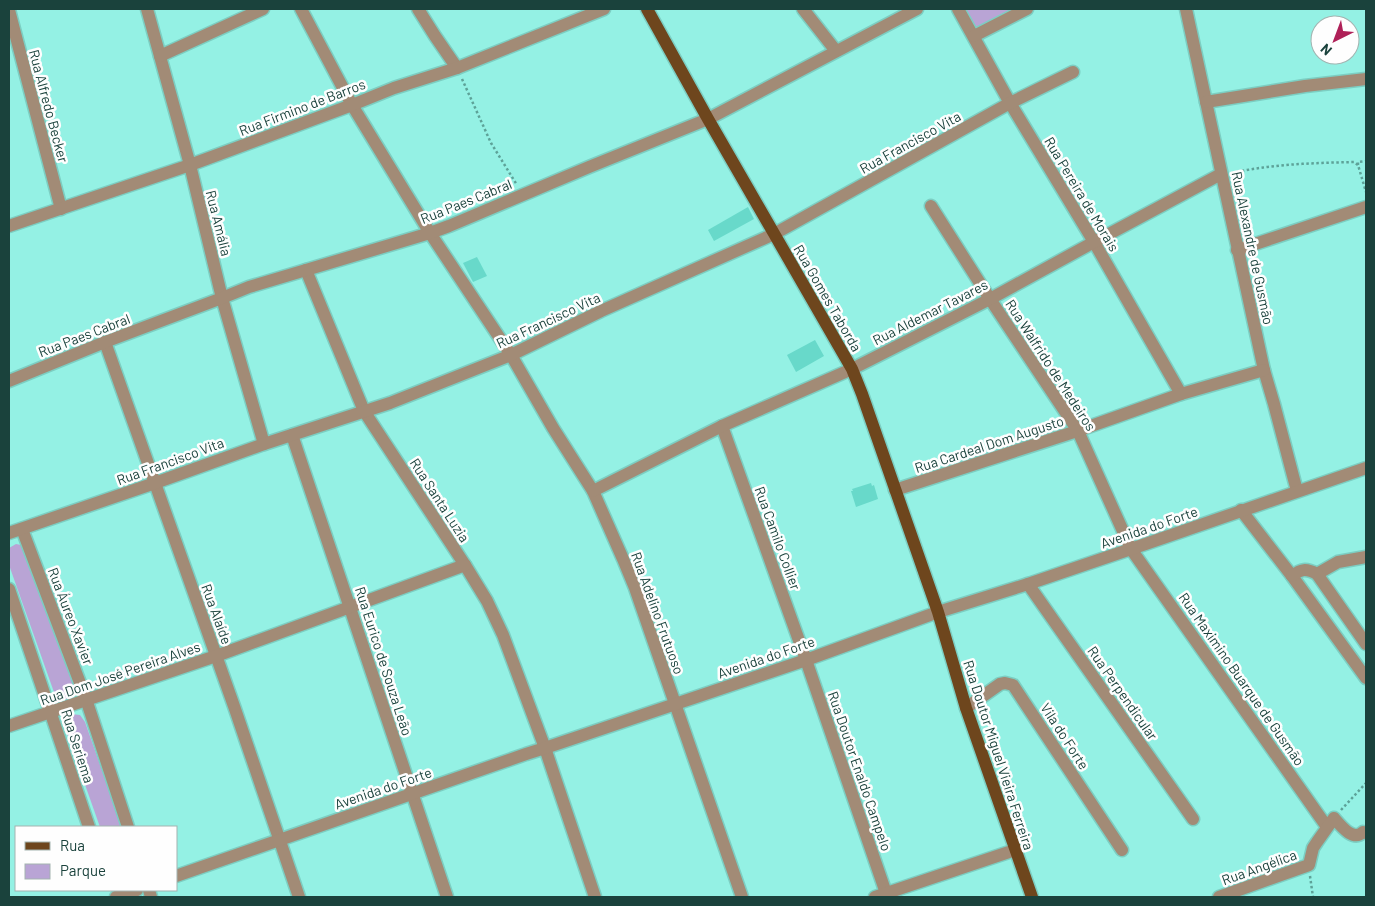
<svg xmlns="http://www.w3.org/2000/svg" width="1375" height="906" font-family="Barlow,sans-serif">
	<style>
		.green { fill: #b9a4d5 }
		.building { fill: #68d9ca }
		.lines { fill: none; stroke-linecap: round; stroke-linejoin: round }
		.minor-casing { stroke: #7ccec2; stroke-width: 15 }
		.major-casing { stroke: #7ccec2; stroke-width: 15 }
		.path { stroke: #5da298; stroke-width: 2.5; stroke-dasharray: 2.5 2.5; stroke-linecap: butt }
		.minor { stroke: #a28b76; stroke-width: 12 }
		.major { stroke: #6e461d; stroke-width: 12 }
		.labels { text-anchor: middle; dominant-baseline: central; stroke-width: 5; stroke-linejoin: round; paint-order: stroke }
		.street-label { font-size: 14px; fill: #1a423c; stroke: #fefefe }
	</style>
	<rect width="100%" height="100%" fill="#94f1e4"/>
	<!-- green -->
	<g class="green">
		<path d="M966,9h50l-40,20z"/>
		<path d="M16,544l5,1 4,2 49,139c1,13 -10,20 -19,9l-46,-130v-17z"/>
		<path d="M71,714l9,1 5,7 37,105h-22l-35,-99 1,-8z"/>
	</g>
	<!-- building -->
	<g class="building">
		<path d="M748,207l6,12 -40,22 -6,-11z"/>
		<path d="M477,257l10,19 -14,6 -10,-19z"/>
		<path d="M815,340l9,16 -28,16 -9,-17z"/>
		<path d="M871,483l1,3 2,-1 4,14 -22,8 -5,-16h2l-1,-2z"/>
	</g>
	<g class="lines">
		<defs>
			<g id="minor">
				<path d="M147,9l43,156 32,133 42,146"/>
				<path d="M301,9l51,96 78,128 81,122 42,73 40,63 30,68 12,29 107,309"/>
				<path d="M418,9l17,27 22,32"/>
				<path d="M803,9l33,42"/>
				<path d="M958,9l52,94 84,139 87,152"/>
				<path d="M1186,9l78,361 10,34 23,87"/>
				<path d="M9,10l52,199"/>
				<path d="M974,36l53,-27"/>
				<path d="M160,56l103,-47"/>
				<path d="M1206,102l99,-16 61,-7"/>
				<path d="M931,206l59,93 88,132 53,118 196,278"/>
				<path d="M9,226l181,-61 162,-60 42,-17 63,-20 147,-59"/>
				<path d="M1237,250l129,-43"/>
				<path d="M306,270l58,141 101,154 22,36 16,34 42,113 50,149"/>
				<path d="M105,342l130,367 64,188"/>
				<path d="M9,381l96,-39 117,-44 27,-11 181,-54 19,-7 140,-59 119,-48 209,-110"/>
				<path d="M722,426l84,234 80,233"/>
				<path d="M292,435l155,462"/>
				<path d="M895,490l179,-58 107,-38 83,-24"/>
				<path d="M593,491l129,-65 130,-57 138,-70 104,-57 127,-68"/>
				<path d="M1241,510l51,66 74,102"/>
				<path d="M22,529l64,170 42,128"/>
				<path d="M9,533l146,-50 109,-39 126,-41 121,-48 90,-44 173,-77 236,-131 63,-31"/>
				<path d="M1317,574l21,-12 28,-5"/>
				<path d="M1292,576c9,-7 14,-8 25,-2l49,70"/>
				<path d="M1028,584l165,235"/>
				<path d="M9,589l80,238"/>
				<path d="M966,708l34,-24 5,-1 8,2 109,165"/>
				<path d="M9,726l207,-70 249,-91"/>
				<path d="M176,876l350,-122 19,-6 261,-88 132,-48 90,-28 103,-35 235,-81"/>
				<path d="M149,890l2,7"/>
				<path d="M116,897l21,-7"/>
				<path d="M875,897l140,-47"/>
				<path d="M1219,897l90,-32 4,-17 4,-6 17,-24c7,8 19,24 29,14l3,1"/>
			</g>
			<path id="major" d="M647,9l61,110 144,250 10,25 76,218 28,96 66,189"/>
		</defs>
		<!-- minor casing -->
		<use href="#minor" class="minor-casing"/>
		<!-- major casing -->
		<use href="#major" class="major-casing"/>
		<!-- path -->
		<g class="path">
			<path d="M462,79l29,64 26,42"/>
			<path d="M1358,165v-3l8,-1"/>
			<path d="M1232,173c40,-9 81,-10 122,-11l4,3 8,27"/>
			<path d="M1341,810l25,-27"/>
			<path d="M1310,876l3,21"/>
		</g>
		<!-- minor -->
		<use href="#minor" class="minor"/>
		<!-- major -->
		<use href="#major" class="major"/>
	</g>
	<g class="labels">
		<!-- street labels -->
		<g class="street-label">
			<text transform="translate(49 106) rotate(75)">Rua Alfredo Becker</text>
			<text transform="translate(302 107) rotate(-21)">Rua Firmino de Barros</text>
			<text transform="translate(910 142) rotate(-29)">Rua Francisco Vita</text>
			<text transform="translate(1082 194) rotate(59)">Rua Pereira de Morais</text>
			<text transform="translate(466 201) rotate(-22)">Rua Paes Cabral</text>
			<text transform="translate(219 223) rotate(76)">Rua Amália</text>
			<text transform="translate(1253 248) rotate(78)">Rua Alexandre de Gusmão</text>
			<text transform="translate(828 298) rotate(60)">Rua Gomes Taborda</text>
			<text transform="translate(930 312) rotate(-27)">Rua Aldemar Tavares</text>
			<text transform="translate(548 320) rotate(-25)">Rua Francisco Vita</text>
			<text transform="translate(84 335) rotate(-21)">Rua Paes Cabral</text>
			<text transform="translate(1051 365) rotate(57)">Rua Walfrido de Medeiros</text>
			<text transform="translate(989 444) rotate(-18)">Rua Cardeal Dom Augusto</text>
			<text transform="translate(170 461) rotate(-20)">Rua Francisco Vita</text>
			<text transform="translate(440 500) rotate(57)">Rua Santa Luzia</text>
			<text transform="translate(1149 527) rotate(-19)">Avenida do Forte</text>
			<text transform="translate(778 538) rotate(70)">Rua Camilo Collier</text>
			<text transform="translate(658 613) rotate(70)">Rua Adelino Frutuoso</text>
			<text transform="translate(217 614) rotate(70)">Rua Alaíde</text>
			<text transform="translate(71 616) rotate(69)">Rua Áureo Xavier</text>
			<text transform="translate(766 657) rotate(-19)">Avenida do Forte</text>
			<text transform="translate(384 661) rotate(72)">Rua Eurico de Souza Leão</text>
			<text transform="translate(120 673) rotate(-19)">Rua Dom José Pereira Alves</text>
			<text transform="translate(1242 679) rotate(55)">Rua Maximino Buarque de Gusmão</text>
			<text transform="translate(1123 693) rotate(55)">Rua Perpendicular</text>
			<text transform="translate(1065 736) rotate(57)">Vila do Forte</text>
			<text transform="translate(78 746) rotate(72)">Rua Seriema</text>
			<text transform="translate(999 755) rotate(72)">Rua Doutor Miguel Vieira Ferreira</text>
			<text transform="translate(860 771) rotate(71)">Rua Doutor Enaldo Campelo</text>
			<text transform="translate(383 788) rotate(-19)">Avenida do Forte</text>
			<text transform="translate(1259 867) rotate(-20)">Rua Angélica</text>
		</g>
	</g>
	<!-- border -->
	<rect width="1375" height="906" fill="none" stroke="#1a423c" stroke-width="20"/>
	<!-- legend -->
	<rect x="15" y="826" width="162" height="65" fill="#fefefe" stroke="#a3b3b0"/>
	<rect x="25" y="842" width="25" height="8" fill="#6e461d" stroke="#a3b3b0"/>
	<text x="60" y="851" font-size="15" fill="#1a423c">Rua</text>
	<rect x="25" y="864" width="25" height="15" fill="#b9a4d5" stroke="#a3b3b0"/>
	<text x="60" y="876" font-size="15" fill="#1a423c">Parque</text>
	<!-- north arrow -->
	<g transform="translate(1335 40) rotate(222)"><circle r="24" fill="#fefefe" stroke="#a3b3b0"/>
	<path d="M0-4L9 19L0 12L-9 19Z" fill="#af2058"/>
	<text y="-8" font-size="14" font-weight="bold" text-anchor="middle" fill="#1a423c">N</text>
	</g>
</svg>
